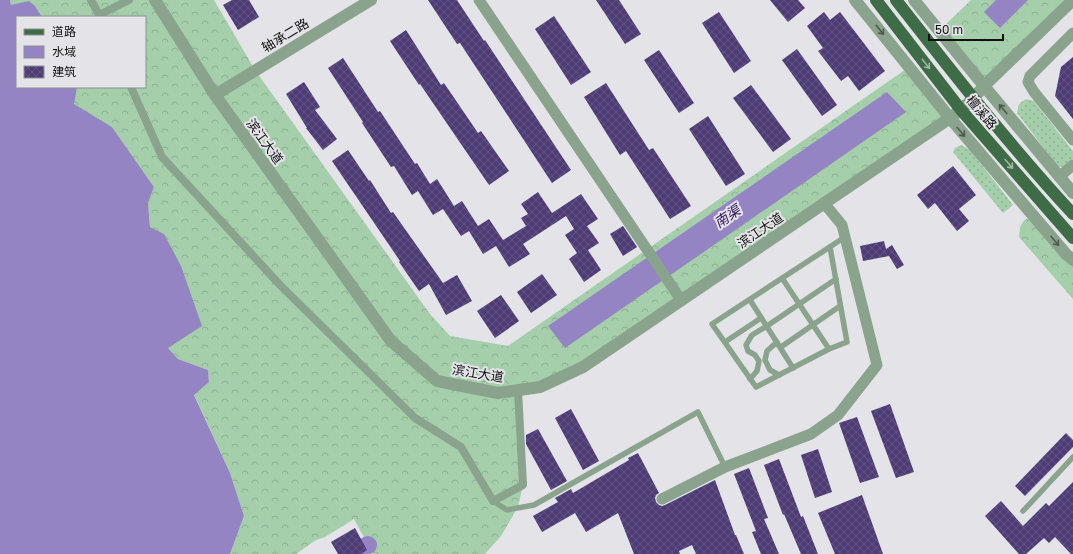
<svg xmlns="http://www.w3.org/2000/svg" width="1073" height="554" font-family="'Golos Text','Noto Sans SC',sans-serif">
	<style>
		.grass { fill: url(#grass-dots) }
		.forest { fill: url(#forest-crowns) }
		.water { fill: #9584c3 }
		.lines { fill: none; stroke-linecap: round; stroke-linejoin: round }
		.river { stroke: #9584c3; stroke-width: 18 }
		.building { fill: url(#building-cross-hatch) }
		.service { stroke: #8aa38d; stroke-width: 5.5 }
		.pedestrian { stroke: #8aa38d; stroke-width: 8 }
		.minor { stroke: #8aa38d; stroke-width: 11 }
		.tertiary { stroke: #8aa38d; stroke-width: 12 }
		.primary { stroke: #3e6c46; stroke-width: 12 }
		.oneway { stroke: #4e5a50 }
		.oneway2 { stroke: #a2b3a7 }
		.labels { text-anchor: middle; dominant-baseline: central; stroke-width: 4; stroke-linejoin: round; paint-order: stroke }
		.street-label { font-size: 13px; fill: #111112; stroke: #e4e3e7 }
		.water-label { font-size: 14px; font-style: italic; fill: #331560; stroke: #e4e3e7 }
	</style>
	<defs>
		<pattern id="grass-dots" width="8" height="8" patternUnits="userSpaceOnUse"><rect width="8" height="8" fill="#a4cfaa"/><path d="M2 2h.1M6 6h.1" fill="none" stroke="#8cb191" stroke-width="1.8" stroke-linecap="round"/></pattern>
		<pattern id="forest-crowns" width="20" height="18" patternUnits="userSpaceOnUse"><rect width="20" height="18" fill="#a4cfaa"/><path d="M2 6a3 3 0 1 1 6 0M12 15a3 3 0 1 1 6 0" fill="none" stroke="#8cb191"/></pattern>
		<pattern id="building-cross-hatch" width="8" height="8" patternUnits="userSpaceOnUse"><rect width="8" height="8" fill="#4d3c75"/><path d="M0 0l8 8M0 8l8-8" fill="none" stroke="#625582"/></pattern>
	</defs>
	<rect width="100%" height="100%" fill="#e4e3e7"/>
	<!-- grass -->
	<g class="grass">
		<path d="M1026,99l8,2 39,50v8l-11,8h-4l-41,-54 2,-9z"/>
		<path d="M961,145l9,5 43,55 -10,8 -50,-61 2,-4z"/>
	</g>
	<!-- forest -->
	<g class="forest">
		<path d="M10,0h204l41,70 175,244 20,22 58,10 401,-279 41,51 -367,249 -65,23 5,95 -5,22 -17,29 -16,18h-112l-19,-35 -29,18 -9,3 -20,14h-66l14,-38 -14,-43 -36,-79 15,-12 -1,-12 -30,-11 -10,-11 -4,-113 -14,-8 -2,-24 6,-16 -42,-60 -39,-23 4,-17h68v-70h-103l-7,-11 -24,-1z"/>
		<path d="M971,0h102l-89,86 -45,-55z"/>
		<path d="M1029,218l36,41 8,7v33l-54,-62c1,-9 1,-16 10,-19z"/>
	</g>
	<!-- water -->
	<g class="water">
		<path d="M0,0h10l1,5 18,-4 6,5 7,11h-25v70h60l-3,17 38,23 42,60 -6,16 2,24 14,7 17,32 21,60 -34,22 10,11 30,11 1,12 -15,13 36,78 14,43 -14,38h-230z"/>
		<path d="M996,0h32l-28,28 -16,-16z"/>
		<path d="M887,92l19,20 -341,236 -17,-22z"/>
	</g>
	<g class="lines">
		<!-- river -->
		<path class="river" d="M351,554l17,-9"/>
	</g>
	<!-- building -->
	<g class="building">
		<path d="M232,0h17l10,17 -21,13 -15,-25z"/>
		<path d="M428,0h29l27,41 1,-1 86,130 -19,13 -92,-140 -3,1z"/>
		<path d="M596,0h23l22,34 -16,10z"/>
		<path d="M770,0h28l7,8 -17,14z"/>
		<path d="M719,12l32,49 -17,12 -32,-50z"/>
		<path d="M824,12l6,8 10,-8 45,59 -26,20 -11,-15 -7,5 -23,-30 5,-3 -16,-22z"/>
		<path d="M554,16l37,56 -20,13 -36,-56z"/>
		<path d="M406,30l35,55 3,-2 34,50 3,-2 28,40 -20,14 -69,-101 -1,1 -29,-44z"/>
		<path d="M797,49l40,56 -15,11 -40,-56z"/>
		<path d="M659,50l35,53 -15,10 -35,-53z"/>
		<path d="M1073,57v62l-18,-23 6,-29z"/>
		<path d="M343,58l35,54 2,-1 35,53 2,-1 13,21 7,-5 17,27 8,-5 16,25 11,-7 14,21 23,-14 -5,-8 7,-4 -7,-10 17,-12 14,21 29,-19 17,25 -11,7 12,17 -11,7 13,20 -17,12 -15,-23 8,-6 -12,-18 9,-6 -8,-13 -43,28 7,10 -21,13 -13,-21 -13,8 -14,-23 -8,5 -18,-27 -10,6 -15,-24 -6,4 -18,-29 -3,1 -29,-44 1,-1 -35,-54z"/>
		<path d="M304,82l16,25 -5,3 22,29 -14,11 -17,-22h1l-21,-34z"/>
		<path d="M606,83l43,67 4,-2 38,58 -21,13 -44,-68 -6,4 -36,-58z"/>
		<path d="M751,85l40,54 -18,13 -40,-54z"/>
		<path d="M708,116l37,58 -19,12 -37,-57z"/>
		<path d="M348,150l21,31 1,-1 21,33 2,-1 50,71 14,-8 15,26 -26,14 -17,-31 -10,7 -20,-29 1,-1 -68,-100z"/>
		<path d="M953,166l23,29 -17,14 10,12 -12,10 -22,-28 -7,6 -11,-14z"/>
		<path d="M623,226l14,21 -14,9 -13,-22z"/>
		<path d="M884,241l2,8 6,-4 12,20 -7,4 -8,-13 -26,5 -3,-15z"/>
		<path d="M542,274l15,21 -26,18 -14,-21z"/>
		<path d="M501,295l18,26 -24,17 -18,-27z"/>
		<path d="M890,404l24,68 -18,6 -25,-67z"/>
		<path d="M571,409l28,52 -16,9 -28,-52z"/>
		<path d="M857,417l22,60 -19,6 -21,-60z"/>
		<path d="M538,429l29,52 -16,9 -25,-46v-9z"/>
		<path d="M1066,433l7,7v7l-48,49 -10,-10z"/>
		<path d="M818,449l14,43 -17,6 -14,-43z"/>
		<path d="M638,453l21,40 -3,2 -1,3 1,4 3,3 3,1 3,-1 50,-25 20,55h1l8,19h-48l-4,-9 -13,6 1,3h-46l-16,-41 -32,19 -11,-19 -33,19 -9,-16 25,-14 -3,-4 16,-9 2,4 56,-33 -1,-2z"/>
		<path d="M779,459l22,58 2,-1 15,38h-17l-17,-40 -1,1 -19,-50z"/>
		<path d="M749,468l19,50 -4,1 15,35h-18l-9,-22 4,-1 -22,-57z"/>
		<path d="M1073,482v72h-2l-16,-17 -6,6 -5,-5 -18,16h-7l-34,-38 16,-15 22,25 23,-23 3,3z"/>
		<path d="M862,495l21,59h-48l-17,-41z"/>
		<path d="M355,528l12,22 -6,4h-23l-7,-12z"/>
	</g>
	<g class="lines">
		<!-- service -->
		<g class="service">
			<path d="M782,278l47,71 -73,38 -44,-63c45,-29 89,-58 133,-87"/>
			<path d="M750,300l43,68"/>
			<path d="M725,342l36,-24"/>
			<path d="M777,342l-10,9 -2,9 5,10 9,5"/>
			<path d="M781,347l59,-41"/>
			<path d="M829,349l18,-7 -17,-95"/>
			<path d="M750,379l7,-8 2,-10 -4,-6 -7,-4 -2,-6 6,-10 15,-9 69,-47"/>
			<path d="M493,501l14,9 27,-5 164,-93 27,55"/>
			<path d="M1023,511l50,-54"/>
		</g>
		<!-- pedestrian -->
		<g class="pedestrian">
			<path d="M91,0l8,15 30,-15"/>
			<path d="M131,87l31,70 118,128 135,133 46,29 32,54 30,-16 -5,-95"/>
		</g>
		<!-- minor -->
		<g class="minor">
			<path d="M479,0l202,300"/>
			<path d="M1073,33l-43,43 -2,6 6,10 39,48"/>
			<path d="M1059,177l14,-12"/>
			<path d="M662,499l63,-32 86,-33 27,-19 39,-50 -35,-140 -18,-22"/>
		</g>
		<!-- tertiary -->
		<g class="tertiary">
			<path d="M155,0l60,95 176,246 46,40 61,12 42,-6 43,-20 367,-249c14,-10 23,-18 34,-32l89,-86"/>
			<path d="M855,0l95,118 116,136 7,6"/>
			<path d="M914,0l70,86 89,107"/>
			<path d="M215,95l156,-95"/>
		</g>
		<!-- primary -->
		<g class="primary">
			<path d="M876,0l85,110 112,128"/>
			<path d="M896,0c57,73 114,146 177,214"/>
		</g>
	</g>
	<!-- one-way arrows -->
	<defs><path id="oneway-shaft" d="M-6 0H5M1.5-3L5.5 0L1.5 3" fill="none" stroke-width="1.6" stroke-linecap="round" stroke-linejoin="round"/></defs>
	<g class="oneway">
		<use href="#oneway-shaft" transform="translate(880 30) rotate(51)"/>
		<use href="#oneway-shaft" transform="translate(1003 109) rotate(-130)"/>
		<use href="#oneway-shaft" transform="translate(961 132) rotate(49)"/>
		<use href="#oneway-shaft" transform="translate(1055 241) rotate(50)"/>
	</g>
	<g class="oneway2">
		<use href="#oneway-shaft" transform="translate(926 64) rotate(52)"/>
		<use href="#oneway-shaft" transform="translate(1009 164) rotate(49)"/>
	</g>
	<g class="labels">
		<!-- street labels -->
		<g class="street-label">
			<text transform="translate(285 35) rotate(-31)">轴承二路</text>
			<text transform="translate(982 112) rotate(50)">檀溪路</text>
			<text transform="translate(265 141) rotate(54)">滨江大道</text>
			<text transform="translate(760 230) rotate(-34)">滨江大道</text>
			<text transform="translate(478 373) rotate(9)">滨江大道</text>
		</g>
		<!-- water labels -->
		<g class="water-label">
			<text transform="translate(727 216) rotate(-34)">南渠</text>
		</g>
	</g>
	<!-- legend -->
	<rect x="16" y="16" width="130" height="72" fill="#e4e3e7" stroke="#908f92"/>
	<rect x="24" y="29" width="20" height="6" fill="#3e6c46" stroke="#908f92"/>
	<text x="52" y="36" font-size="12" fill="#111112">道路</text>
	<rect x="24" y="46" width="20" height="12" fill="#9584c3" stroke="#908f92"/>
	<text x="52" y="56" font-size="12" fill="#111112">水域</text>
	<rect x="24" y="66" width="20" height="12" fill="url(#building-cross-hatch)" stroke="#908f92"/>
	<text x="52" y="76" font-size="12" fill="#111112">建筑</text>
	<!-- scale -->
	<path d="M929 34v6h74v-6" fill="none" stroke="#111112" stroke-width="2"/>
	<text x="935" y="34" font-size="12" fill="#111112" stroke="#e4e3e7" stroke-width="3" paint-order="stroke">50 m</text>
</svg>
